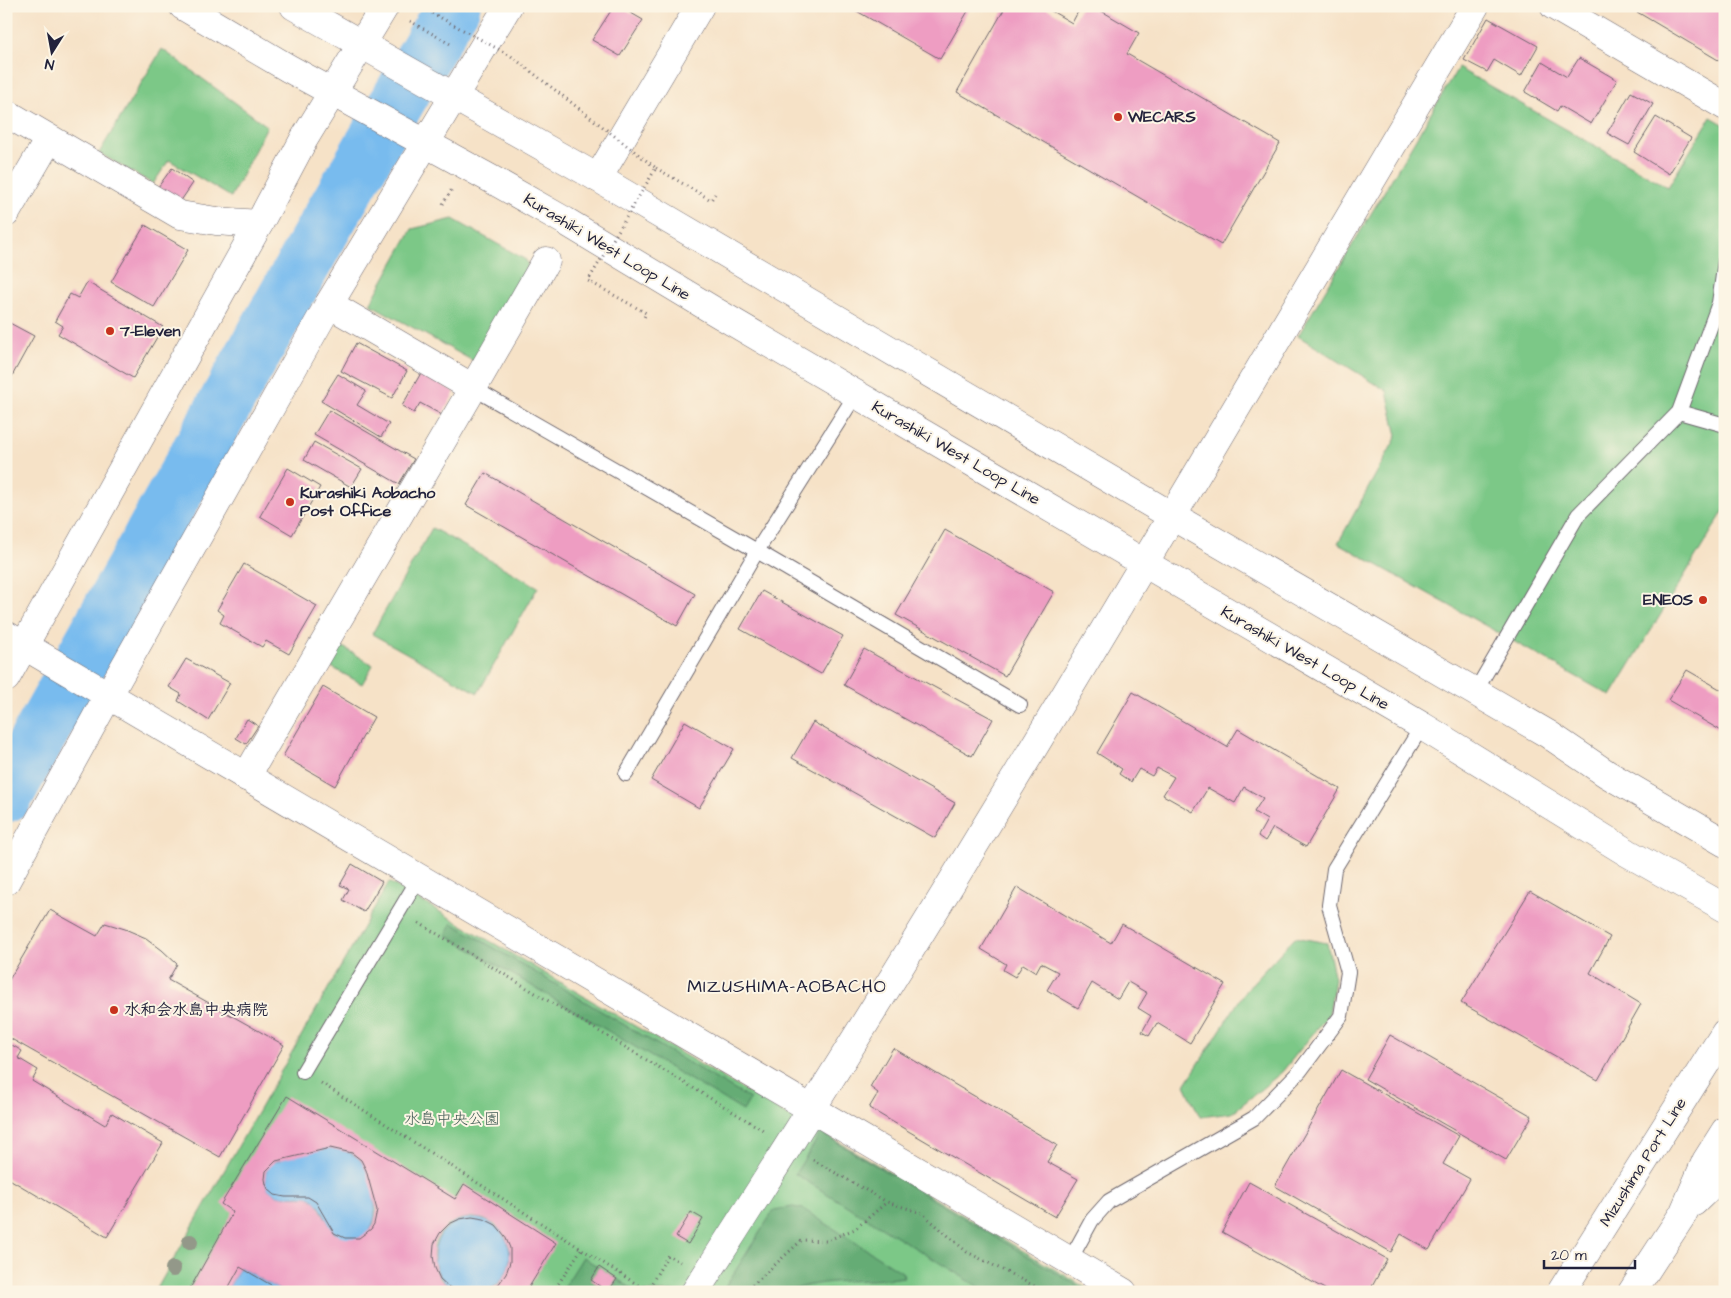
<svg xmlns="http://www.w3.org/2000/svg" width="1731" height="1298" font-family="'Architects Daughter','Klee One',sans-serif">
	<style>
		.green { fill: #7cc887; stroke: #4f7561 }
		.forest { fill: #65ac74; stroke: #446758 }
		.water { fill: #78bbee; stroke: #4d6e94 }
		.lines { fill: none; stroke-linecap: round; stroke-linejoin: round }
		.stream { stroke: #78bbee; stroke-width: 9 }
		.river { stroke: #78bbee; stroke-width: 55 }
		.building { fill: #ee9dc2; fill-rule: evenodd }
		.lane-casing { stroke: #6c656c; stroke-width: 16 }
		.street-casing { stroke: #6c656c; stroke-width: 29 }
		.secondary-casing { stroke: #6c656c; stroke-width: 29 }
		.path { stroke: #6c656c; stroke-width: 3; stroke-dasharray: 1 4; stroke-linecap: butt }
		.lane { stroke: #fff; stroke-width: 14 }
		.street { stroke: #fff; stroke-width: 28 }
		.secondary { stroke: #fff; stroke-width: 28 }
		.path-bridge { stroke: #6c656c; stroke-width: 3; stroke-dasharray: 1 4; stroke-linecap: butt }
		.tree { fill: #939889 }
		.poi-dot { fill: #c8321e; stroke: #fcf5e5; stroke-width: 2 }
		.labels { text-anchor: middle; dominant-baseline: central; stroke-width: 4; stroke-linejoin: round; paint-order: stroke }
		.poi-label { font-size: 16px; font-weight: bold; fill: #22223b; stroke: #fcf5e5; text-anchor: start }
		.street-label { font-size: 16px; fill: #22223b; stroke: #fcf5e5 }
		.park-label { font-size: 16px; fill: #425c56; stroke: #fcf5e5 }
		.neighbourhood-label { font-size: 18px; letter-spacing: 1px; fill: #22223b; stroke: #fcf5e5 }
	</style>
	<rect width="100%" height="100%" fill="#fcf5e5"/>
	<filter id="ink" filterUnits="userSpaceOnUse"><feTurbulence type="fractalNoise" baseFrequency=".02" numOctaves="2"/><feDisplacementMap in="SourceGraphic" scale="10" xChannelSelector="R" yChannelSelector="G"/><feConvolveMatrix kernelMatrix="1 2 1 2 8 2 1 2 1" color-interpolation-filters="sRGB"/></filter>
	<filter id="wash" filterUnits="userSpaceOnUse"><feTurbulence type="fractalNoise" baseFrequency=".0096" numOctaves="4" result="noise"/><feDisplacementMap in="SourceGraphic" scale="20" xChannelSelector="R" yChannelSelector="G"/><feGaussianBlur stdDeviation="1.12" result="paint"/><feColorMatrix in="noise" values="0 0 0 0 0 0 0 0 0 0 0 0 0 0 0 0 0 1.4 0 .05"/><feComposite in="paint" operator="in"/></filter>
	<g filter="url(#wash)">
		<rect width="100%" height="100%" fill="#f6e2c7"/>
		<!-- green -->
		<g class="green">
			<path d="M162,49l105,77 -36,71 -62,-37 -16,24 -54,-31z"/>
			<path d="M1458,68l210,119 43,-70 14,8v384l-114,187 -273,-153 59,-107 -10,-45 -89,-55z"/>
			<path d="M453,219l73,41 2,6 -53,96 -105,-58 42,-75z"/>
			<path d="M432,528l106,59 -60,106 -106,-59z"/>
			<path d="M338,644l35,21 -11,19 -36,-20z"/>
			<path d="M389,882l396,232 35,17 273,161h-938z"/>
			<path d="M1295,937l32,6 8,36 -6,35 -47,58 -50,41 -32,4 -15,-32 61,-95z"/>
		</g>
		<!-- forest -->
		<g class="forest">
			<path d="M452,923l298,176 -7,12 -297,-176z"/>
			<path d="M821,1133l267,159h-101l-192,-118z"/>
			<path d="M793,1207l10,2 99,63 2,5c-38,6 -80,0 -117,15h-65l52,-82z"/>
			<path d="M583,1257l54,35h-76z"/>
		</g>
		<!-- water -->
		<g class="water">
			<path d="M330,1148c11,2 24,4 31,13 11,13 19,50 11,65 -3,7 -10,12 -18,13 -30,3 -25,-32 -44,-41 -12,-5 -26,3 -37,-5 -5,-3 -8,-7 -8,-12 -1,-7 2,-13 7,-17 8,-7 46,-14 58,-16z"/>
			<circle cx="472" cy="1256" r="38"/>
			<path d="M240,1267l43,25h-57z"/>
		</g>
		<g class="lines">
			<!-- stream -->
			<path class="stream" d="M6,758l302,-541 120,-211"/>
			<!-- river -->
			<path class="river" d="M6,795l319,-569 128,-220"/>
		</g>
		<g id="blocks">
			<!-- building -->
			<g class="building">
				<path d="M614,6h5l24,14 -23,36 -28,-16z"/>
				<path d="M848,6h123l-31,53z"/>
				<path d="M1006,6h37l29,17 9,-17h12l46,27 -12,21 153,89 -59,102 -264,-153z"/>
				<path d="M1627,6h98v58z"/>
				<path d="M1488,18l50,28 -17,30 -27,-16 -7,12 -23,-12z"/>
				<path d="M1579,58l38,22 -26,44 -31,-18 -3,5 -32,-19 17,-30 25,15z"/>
				<path d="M1631,92l22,12 -24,41 -22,-12z"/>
				<path d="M1656,117l35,21 -22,36 -35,-22z"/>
				<path d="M172,168l21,15 -13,19 -22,-15z"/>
				<path d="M145,225l43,25 -34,57 -43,-25z"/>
				<path d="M87,282l76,45 -30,51 -75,-44 5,-8 -8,-5 15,-27 8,4z"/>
				<path d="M6,321l28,15 -28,51z"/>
				<path d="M356,343l51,28 -15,27 -51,-27z"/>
				<path d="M421,373l34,19 -13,23 -22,-12 -6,10 -12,-7z"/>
				<path d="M338,374l28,17 -9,14 32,19 -8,13 -60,-36z"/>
				<path d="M329,410l85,49 -15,25 -85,-49z"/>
				<path d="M314,442l48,27 -11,18 -47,-27z"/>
				<path d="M288,468l32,19 -28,48 -32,-19z"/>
				<path d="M485,473l210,121 -18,32 -211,-121z"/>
				<path d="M945,530l109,62 -49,84 -109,-61z"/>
				<path d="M244,564l73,42 -28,48 -23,-13 -4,6 -42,-24 4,-8 -7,-5z"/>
				<path d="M762,591l81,45 -22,38 -81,-45z"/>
				<path d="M864,649l129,70 -21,37 -128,-71z"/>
				<path d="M186,659l44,24 -22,37 -30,-19 3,-7 -12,-7z"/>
				<path d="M1687,670l38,22v41l-57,-33z"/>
				<path d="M323,687l51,30 -39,69 -52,-30z"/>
				<path d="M1133,692l94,55 11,-18 102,60 -34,58 -33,-19 -8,13 -7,-5 9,-16 -13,-8 9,-14 -19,-11 -9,16 -27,-15 -15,24 -30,-17 11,-18 -17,-9 -5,8 -13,-7 -8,13 -12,-8 3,-5 -25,-16z"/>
				<path d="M247,719l11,7 -12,18 -10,-6z"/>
				<path d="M685,721l49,28 -35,59 -48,-28z"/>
				<path d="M813,722l142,81 -20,35 -143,-80z"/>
				<path d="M352,864l30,18 -18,30 -21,-12 6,-11 -9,-4z"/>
				<path d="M1017,887l94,56 11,-19 103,60 -35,59 -33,-20 -8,13 -7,-4 9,-16 -13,-8 9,-15 -19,-11 -10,17 -26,-16 -14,25 -31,-18 11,-18 -17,-9 -5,9 -13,-8 -8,13 -12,-7 3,-6 -25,-15z"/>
				<path d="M1530,891l80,46 -20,36 51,31 -43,76 -137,-77z"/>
				<path d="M50,910l47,26 8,-13 20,6 21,9 16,12 15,14 -9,16 116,65 -64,112 -214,-121v-51z"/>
				<path d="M1390,1035l142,81 -26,44 -141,-81z"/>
				<path d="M12,1045l10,6 -4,7 20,12 -6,11 73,44 7,-12 51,30 -56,94 -101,-60v-126l2,1z"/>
				<path d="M893,1048l164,97 -10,17 31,17 -23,38 -186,-109 9,-15 -8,-6z"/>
				<path d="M1341,1070l118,66 -16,28 27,15 -41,71 -28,-16 -10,18 -116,-66z"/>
				<path d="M287,1096l168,103 9,-15 92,59 -30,49h-39l11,-7 8,-11 4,-12v-14l-5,-12 -9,-11 -12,-6 -12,-2 -12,2 -11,5 -9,9 -6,11 -1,12 2,12 5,11 9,8 8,5h-174l-43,-25 -14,25h-38l45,-80 -12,-8zM330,1148l22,5 9,7 5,10 11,40 -3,14 -3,5 -12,9h-14l-11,-5 -18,-31 -8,-5h-23l-10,-2 -7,-6 -2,-5 -1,-5 1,-8 10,-10z"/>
				<path d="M1249,1182l138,77 -18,33h-39l-108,-60z"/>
				<path d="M691,1212l12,7 -15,25 -12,-7z"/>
				<path d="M599,1267l18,12 -9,13 -17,-12z"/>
			</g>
		</g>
	</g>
	<g filter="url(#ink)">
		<use href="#blocks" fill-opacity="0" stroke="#6c656c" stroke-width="1"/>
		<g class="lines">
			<defs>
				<g id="lane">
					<path d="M473,388l284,163 263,154"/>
					<path d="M1679,412l46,13"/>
					<path d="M1475,692l103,-177 101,-103 40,-109 6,-42"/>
					<path d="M626,774l131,-223 99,-157"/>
					<path d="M303,1072l116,-194"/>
					<path d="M1070,1260l22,-40 17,-19 145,-83 46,-47 41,-55 7,-44 -19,-67 5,-36 88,-143"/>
				</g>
				<g id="street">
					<path d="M6,113l174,102 36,6 43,3"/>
					<path d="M598,178l102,-172"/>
					<path d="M6,213l43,-74"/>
					<path d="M329,304l144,84"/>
					<path d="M6,635l1117,657"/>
					<path d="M246,777l227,-389 73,-127"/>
					<path d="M695,1292c272,-421 523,-855 780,-1286"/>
				</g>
				<g id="secondary">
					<path d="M183,6l105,62 203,111 74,42 151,91 706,414 206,127 97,55"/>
					<path d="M294,6l304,172 574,338 376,218 59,40 118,69"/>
					<path d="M1554,6l171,100"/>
					<path d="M6,678l253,-454 45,-85 81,-133"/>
					<path d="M6,881l102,-185 221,-392 179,-298"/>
					<path d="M1694,1202l31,-30"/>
					<path d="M1561,1292l164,-259"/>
					<path d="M1632,1292l51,-78 23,-53 19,-30"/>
				</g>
			</defs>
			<!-- lane casing -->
			<use href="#lane" class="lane-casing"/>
			<!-- street casing -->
			<use href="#street" class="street-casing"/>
			<!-- secondary casing -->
			<use href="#secondary" class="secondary-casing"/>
			<!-- path -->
			<g class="path">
				<path d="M410,21l42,24"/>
				<path d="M656,168l55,32 4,-6"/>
				<path d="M443,204l9,-15"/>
				<path d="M592,283l54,30 -3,7"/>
				<path d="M419,923l344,207"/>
				<path d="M321,1083l328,209"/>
				<path d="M813,1160l74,42"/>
				<path d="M647,1291l21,-36 12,7"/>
				<path d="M553,1292l29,-44"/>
				<path d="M745,1292l57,-52 24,1 29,-12 32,-27 35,11 45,39 79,40"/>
			</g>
			<!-- lane -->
			<use href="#lane" class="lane"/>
			<!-- street -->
			<use href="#street" class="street"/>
			<!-- secondary -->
			<use href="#secondary" class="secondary"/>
			<!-- path-bridge -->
			<path class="path-bridge" d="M419,6l92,50 145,112 -68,113 4,2"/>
		</g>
		<!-- trees -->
		<g class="tree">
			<circle cx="190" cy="1242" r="8"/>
			<circle cx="173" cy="1269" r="8"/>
		</g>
	</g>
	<!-- markers -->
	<g class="poi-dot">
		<circle cx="1118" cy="117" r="5"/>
		<circle cx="110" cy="331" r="5"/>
		<circle cx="290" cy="502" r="5"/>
		<circle cx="1703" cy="600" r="5"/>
		<circle cx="114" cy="1010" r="5"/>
	</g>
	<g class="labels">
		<!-- poi labels -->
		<g class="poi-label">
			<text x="1128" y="117">WECARS</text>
			<text x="120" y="331">7-Eleven</text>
			<text x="300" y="493">Kurashiki Aobacho<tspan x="300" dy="18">Post Office</tspan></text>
			<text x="1693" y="600" text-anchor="end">ENEOS</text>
			<text x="124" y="1010">水和会水島中央病院</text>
		</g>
		<!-- street labels -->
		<g class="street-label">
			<text transform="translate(607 247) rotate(31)">Kurashiki West Loop Line</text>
			<text transform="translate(956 453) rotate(30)">Kurashiki West Loop Line</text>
			<text transform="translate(1305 658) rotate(30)">Kurashiki West Loop Line</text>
			<text transform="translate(1643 1162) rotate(-58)">Mizushima Port Line</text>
		</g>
		<!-- park labels -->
		<g class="park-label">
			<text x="452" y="1119">水島中央公園</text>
		</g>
		<!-- neighbourhood labels -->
		<g class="neighbourhood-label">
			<text x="787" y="986">MIZUSHIMA-AOBACHO</text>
		</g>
	</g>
	<!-- margin -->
	<rect width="1731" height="1298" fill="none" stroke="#fcf5e5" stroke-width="25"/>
	<!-- north arrow -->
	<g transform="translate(52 52) rotate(191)" stroke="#fcf5e5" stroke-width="4" paint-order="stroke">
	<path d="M0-4L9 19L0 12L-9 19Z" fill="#22223b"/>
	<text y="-8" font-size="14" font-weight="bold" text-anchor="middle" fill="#22223b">N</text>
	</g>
	<!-- scale -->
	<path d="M1544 1260v8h91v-8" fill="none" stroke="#22223b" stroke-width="2.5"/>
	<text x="1551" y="1260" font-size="15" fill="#22223b" stroke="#fcf5e5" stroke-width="4" paint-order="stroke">20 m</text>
</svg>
